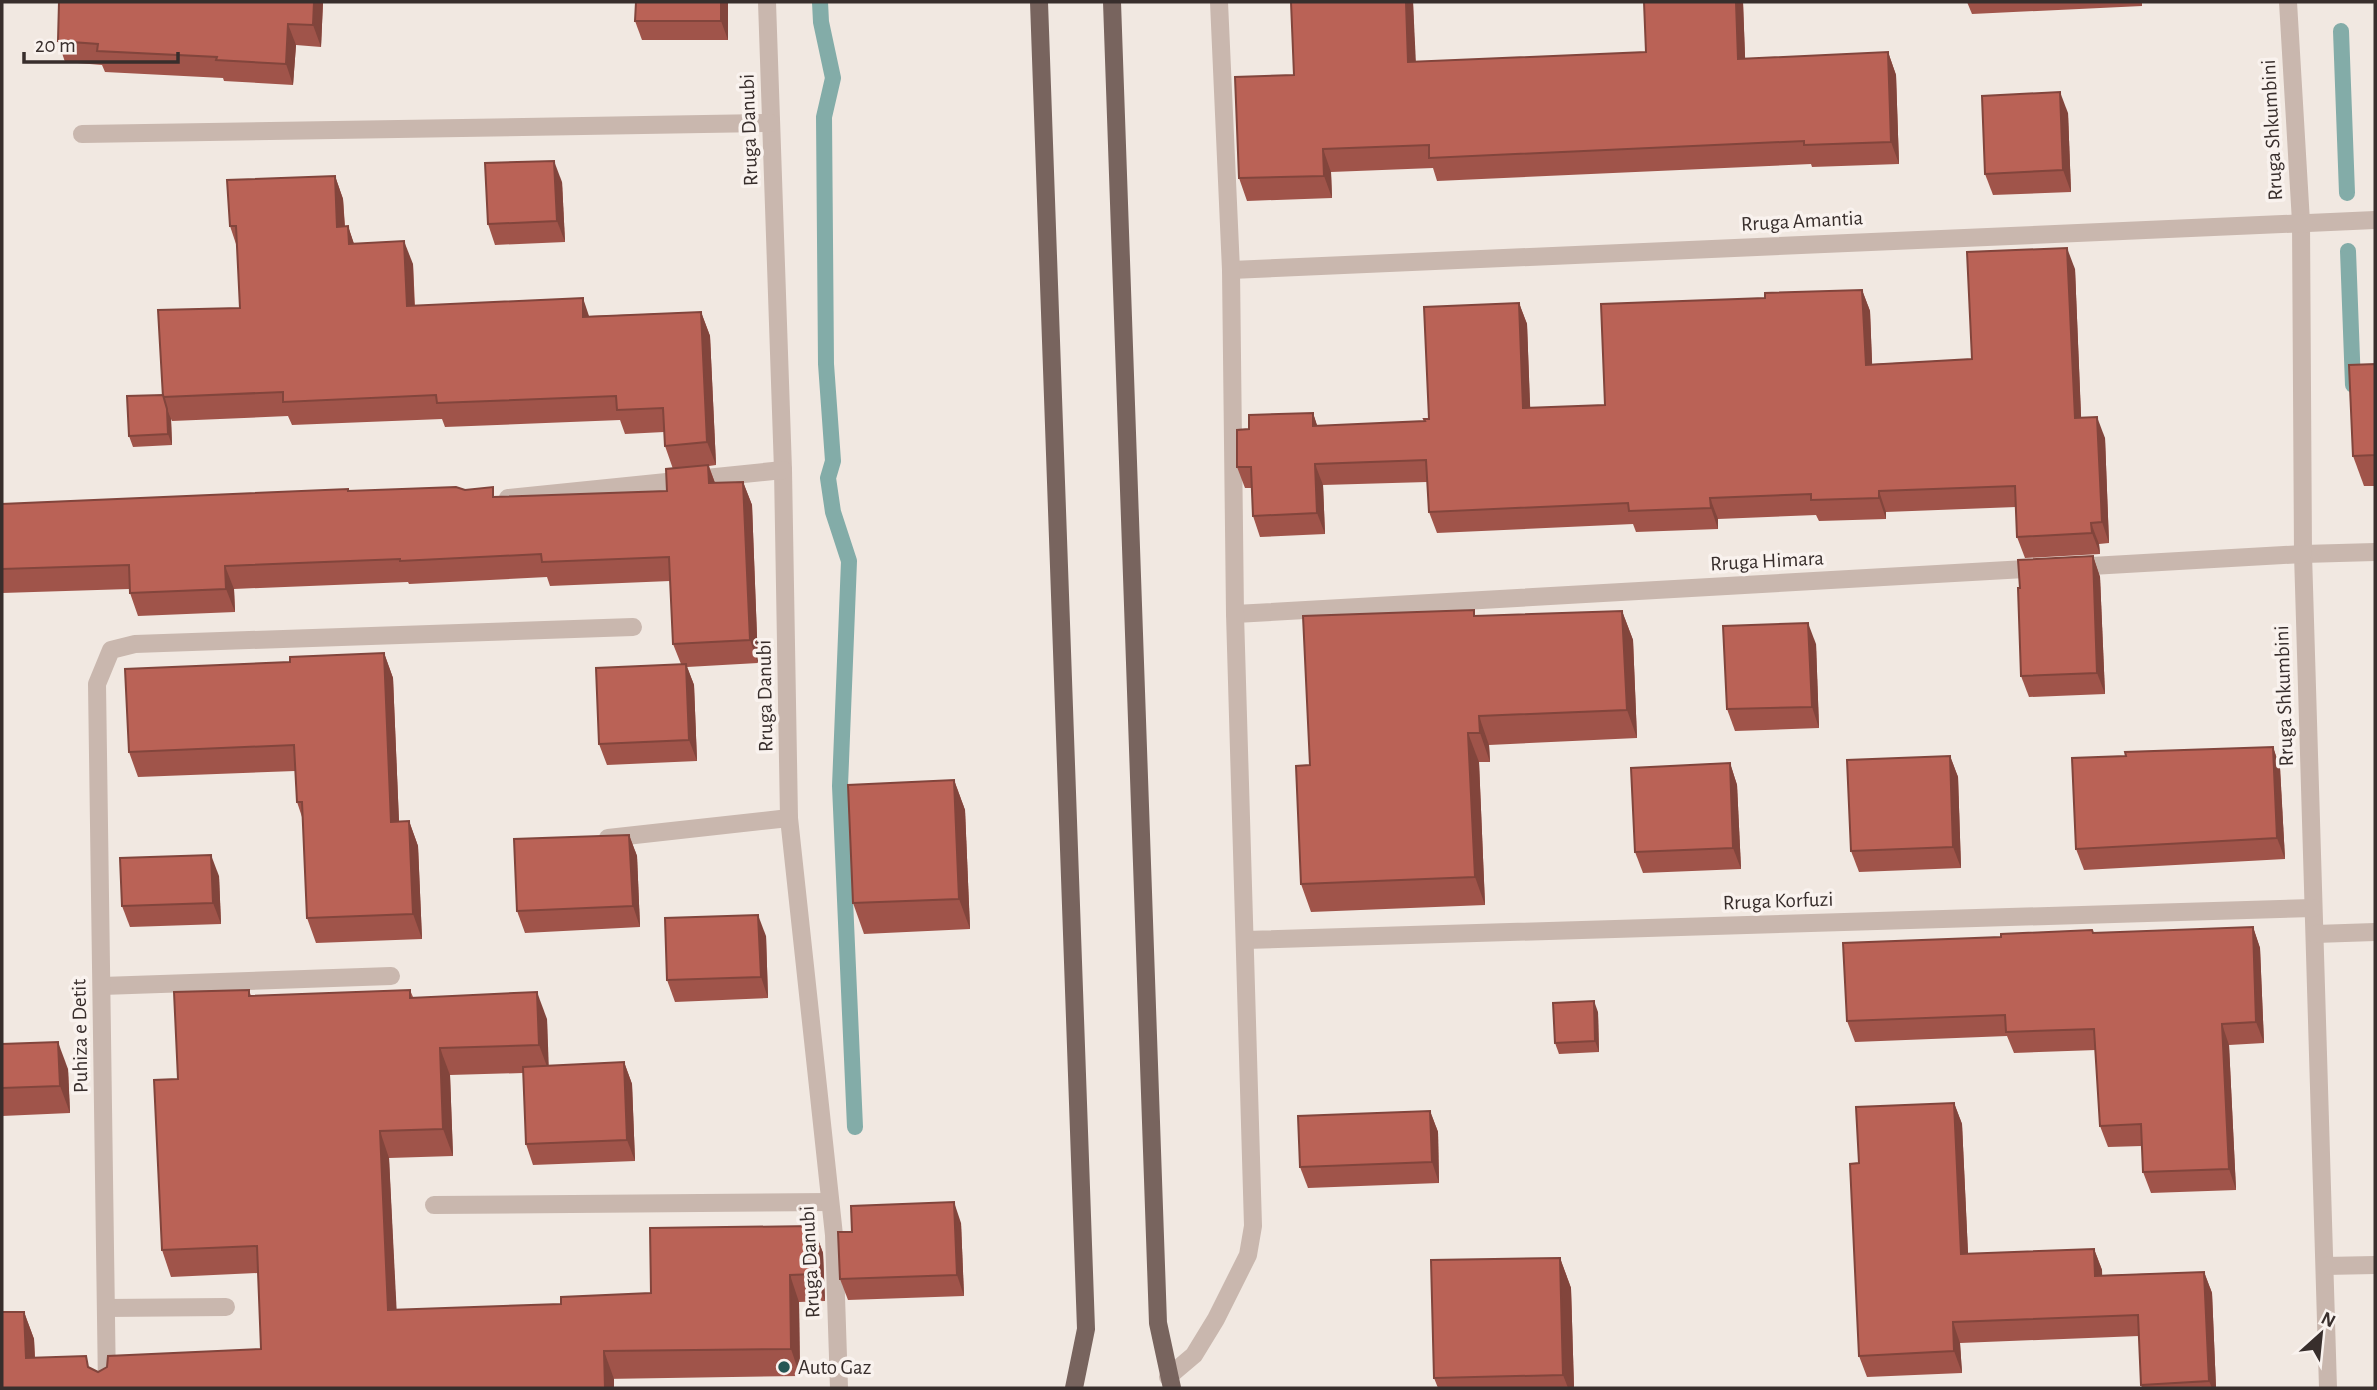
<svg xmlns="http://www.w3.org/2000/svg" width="2377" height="1390" font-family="'Alegreya Sans',sans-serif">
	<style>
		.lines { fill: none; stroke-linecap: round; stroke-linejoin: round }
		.stream { stroke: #83aca8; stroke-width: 16 }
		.service { stroke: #c9b7ae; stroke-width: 18 }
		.minor { stroke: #c9b7ae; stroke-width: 18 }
		.primary { stroke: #78645e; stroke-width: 18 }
		.wall { fill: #a0544a }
		.shaded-wall { fill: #82453c }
		.building { fill: #ba6256; stroke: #82453c; stroke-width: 2 }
		.poi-dot { fill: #255653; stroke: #f9f2ee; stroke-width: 2.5 }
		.labels { text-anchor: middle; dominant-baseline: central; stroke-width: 7; stroke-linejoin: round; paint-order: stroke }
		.street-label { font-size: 21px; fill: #382e2c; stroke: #f9f2ee }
		.poi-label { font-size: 21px; fill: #382e2c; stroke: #f9f2ee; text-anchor: start }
	</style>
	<rect width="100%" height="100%" fill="#f1e8e1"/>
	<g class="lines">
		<!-- stream -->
		<g class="stream">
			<path d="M820,2l1,20 12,56 -9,39 2,247 7,97 -5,17 5,34 16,49 -9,225 15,341"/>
			<path d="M2341,31l6,162"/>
			<path d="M2348,251l5,134"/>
		</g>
		<!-- service -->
		<g class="service">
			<path d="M2303,554l72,-2"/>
			<path d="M608,838l181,-20"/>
			<path d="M434,1205l396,-3"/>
			<path d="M106,1308l120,-1"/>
		</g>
		<!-- minor -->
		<g class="minor">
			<path d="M767,2l16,468 6,348 45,417 5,153"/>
			<path d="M2288,2l13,220 2,332 25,834"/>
			<path d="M82,134l689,-11"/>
			<path d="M1231,270l1144,-50"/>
			<path d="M508,498l275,-28"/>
			<path d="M2074,567l229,-13"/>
			<path d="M1235,614l807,-46"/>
			<path d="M2315,934l60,-2"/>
			<path d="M1245,940l1068,-32"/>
			<path d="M102,986l289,-10"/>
			<path d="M2325,1266l50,-1"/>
			<path d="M1168,1377l26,-22 22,-36 32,-64 5,-29 -18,-612 -4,-344 -12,-268"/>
			<path d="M107,1388l-10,-704 14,-34 24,-6 498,-17"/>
		</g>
		<!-- primary -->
		<g class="primary">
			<path d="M1039,2l47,1327 -12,59"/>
			<path d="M1112,2l46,1321 14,65"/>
		</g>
	</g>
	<!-- wall -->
	<g class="wall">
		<path d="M323,2l-2,45 -25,-2 -3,40 -69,-4 -1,-3 -118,-6 -3,-7 -37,-3 -7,-21z"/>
		<path d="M728,2v38h-86l-7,-19z"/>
		<path d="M1291,2h122l2,60 231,-10 -2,-50h99l2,57 143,-7 8,23 3,89 -87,3 -1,-3 -374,17 -4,-13 -102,4 1,26 -85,3 -8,-23 55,-103z"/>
		<path d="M1967,2h175v4l-170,8z"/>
		<path d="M2068,113l3,79 -78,3 -8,-21z"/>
		<path d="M335,176l8,23 2,27h3l6,18 59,20 2,42 174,10 112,-4 9,24 6,129 -7,1 6,17 28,-1 9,23 6,158 -71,4 7,18 3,76 -90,4 -8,-21 82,-80 -8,-20 -3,-63 -120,5 -3,-9 -138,7 -1,-2 -174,7 1,23 -97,4 -8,-23 -1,-4 -127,4v-89l347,-13 116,-1 32,7 170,-6 6,-22 -8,-23 -1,-14 -39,2 -5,-14 -175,7 -3,-8 -150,6 -4,-9 -116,5 -1,-2 1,26 -39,2 -4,-11 34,-41 77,-87 -3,-61 -7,-21z"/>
		<path d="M562,182l3,60 -70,3 -7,-21z"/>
		<path d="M2075,269l6,149 24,20 4,105 -10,1 1,10 -75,4 -8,-21 -1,-30 -130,5v7l-67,2 -3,-6 -98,4v10l-82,3 -3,-8 -196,9 -8,-21 -2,-30 -104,3 2,49 -65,3 -7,-21 -1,-28h-7l-8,-21 12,-38 64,-16 4,13 108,-5 4,-2 90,-116 8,21 3,84 75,-3 160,-107 97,-8 8,21 2,53 100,-5z"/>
		<path d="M2375,364v122h-11l-11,-30z"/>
		<path d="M2093,556l7,21 5,117 -76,3 -8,-21 -1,-88z"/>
		<path d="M1622,611l11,29 4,98 -148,7 1,17h-11l6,143 -174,7 -10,-28 9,-119 166,-149z"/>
		<path d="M1816,644l3,84 -84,3 -8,-22z"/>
		<path d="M384,653l9,25 6,143h10l9,25 4,93 -106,4 -9,-25 -4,-98 -6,-18 -2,-31 -157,6 -9,-25 161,-90z"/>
		<path d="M2273,747l7,21 5,91 -201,11 -8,-21 50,-93z"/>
		<path d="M1950,756l8,21 3,91 -102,4 -8,-21z"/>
		<path d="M1730,763l7,22 4,84 -98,4 -8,-21z"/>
		<path d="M954,780l11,30 5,119 -106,5 -11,-31z"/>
		<path d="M629,835l8,21 3,71 -115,6 -8,-22z"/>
		<path d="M219,876l2,48 -91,3 -8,-21z"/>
		<path d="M2253,927l7,21 4,95 -35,2 7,145 -85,3 -8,-21 -1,-26 -34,1 -8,-21 -4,-76 -82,3 -7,-17 -152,6 -8,-21 247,-88z"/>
		<path d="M766,936l2,62 -93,4 -8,-22z"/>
		<path d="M249,990l2,6 159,-6 3,7 134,22 1,47 76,-4 8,22 3,77 -102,4 -7,-21 -3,-71 -73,2 3,81 -64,2 7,152 165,-6 90,-11 162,-67 10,27 2,48 -26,1 1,74 -798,12 22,-76 10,27 1,19 55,10 8,4 163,-23 -3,-76 -87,4 -9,-27 16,-171z"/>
		<path d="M1598,1012l1,40 -40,2 -4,-11z"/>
		<path d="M2,1044l66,25 2,44 -68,3z"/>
		<path d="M1954,1103l8,21 6,130 126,-5 8,21v5l102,-3 8,21 4,95h-74l-1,-3 -2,-49 -179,7 2,30 -95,4 -8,-21v-193z"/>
		<path d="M1430,1111l8,21 1,51 -131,5 -8,-21z"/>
		<path d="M961,1223l3,73 -116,4 -8,-21 12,-47z"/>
		<path d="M1560,1258l11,30 3,100h-136l-4,-10z"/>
	</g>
	<!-- shaded-wall -->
	<g class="shaded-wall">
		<path d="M314,2h9l-2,45 -8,-22z"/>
		<path d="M721,2h7v38l-7,-19z"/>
		<path d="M1406,2h7l4,83 -9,-23z"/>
		<path d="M1736,2h7l3,80 -8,-23z"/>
		<path d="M288,24l8,21 -3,40 -7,-21z"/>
		<path d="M1888,52l8,23 3,89 -8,-22z"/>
		<path d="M2060,92l8,21 3,79 -8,-22z"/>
		<path d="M1323,149l8,23 1,26 -8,-22z"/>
		<path d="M554,161l8,21 3,60 -8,-21z"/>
		<path d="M335,176l8,23 3,51 -9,-23z"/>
		<path d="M348,226l8,24 -7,-6z"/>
		<path d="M404,241l9,23 2,65 -8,-23z"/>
		<path d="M2067,248l8,21 7,170 -7,-21z"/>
		<path d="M1862,290l8,21 3,75 -7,-21z"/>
		<path d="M583,298l8,24 -8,-5z"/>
		<path d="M1519,303l8,21 4,105 -8,-21z"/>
		<path d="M701,312l9,24 6,129 -9,-23z"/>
		<path d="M167,409l4,10 1,26 -4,-11z"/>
		<path d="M1313,413l7,21 -7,-8z"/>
		<path d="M2097,417l8,21 4,105 -7,-21z"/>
		<path d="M1315,464l8,21 2,49 -8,-21z"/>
		<path d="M708,465l9,23 -8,-5z"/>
		<path d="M743,482l9,23 6,158 -8,-23z"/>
		<path d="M1879,491l7,21v7l-7,-21z"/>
		<path d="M1710,498l8,21v10l-7,-21z"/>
		<path d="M2091,523l8,21 1,10 -8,-21z"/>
		<path d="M2093,556l7,21 5,117 -8,-21z"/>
		<path d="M225,566l9,23 1,23 -9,-23z"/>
		<path d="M1622,611l11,29 4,98 -10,-28z"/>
		<path d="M1808,623l8,21 3,84 -7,-21z"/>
		<path d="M384,653l9,25 7,169 -9,-25z"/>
		<path d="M686,664l8,21 3,76 -8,-21z"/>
		<path d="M1479,716l10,29 1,17 -10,-29z"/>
		<path d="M1468,733l11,29 6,143 -10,-28z"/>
		<path d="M2273,747l7,21 5,91 -8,-21z"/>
		<path d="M1950,756l8,21 3,91 -8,-21z"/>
		<path d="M1730,763l7,22 4,84 -8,-21z"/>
		<path d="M954,780l11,30 5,119 -11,-30z"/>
		<path d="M409,821l9,25 4,93 -9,-25z"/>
		<path d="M629,835l8,21 3,71 -7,-21z"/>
		<path d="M211,855l8,21 2,48 -8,-21z"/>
		<path d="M758,915l8,21 2,62 -7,-21z"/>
		<path d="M2253,927l7,21 4,95 -8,-21z"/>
		<path d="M537,992l10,27 2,53 -10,-27z"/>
		<path d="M1594,1001l4,11 1,40 -4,-11z"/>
		<path d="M2222,1024l7,21 7,145 -7,-21z"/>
		<path d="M58,1042l10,27 2,44 -10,-27z"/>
		<path d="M440,1048l10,27 3,81 -10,-27z"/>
		<path d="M624,1062l8,22 3,77 -8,-21z"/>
		<path d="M1954,1103l8,21 7,151 -8,-21z"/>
		<path d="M1430,1111l8,21 1,51 -7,-21z"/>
		<path d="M380,1131l9,27 9,179 -10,-27z"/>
		<path d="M954,1202l7,21 3,73 -7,-21z"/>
		<path d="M813,1226l10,27 2,48 -10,-27z"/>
		<path d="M2094,1249l8,21 1,27 -8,-21z"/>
		<path d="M1560,1258l11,30 3,100h-6l-5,-13z"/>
		<path d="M2204,1272l8,21 4,95h-4l-3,-7z"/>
		<path d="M790,1275l9,27 1,74 -9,-27z"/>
		<path d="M24,1312l10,27 2,47 -10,-28z"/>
		<path d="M1953,1322l7,21 2,30 -8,-22z"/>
		<path d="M604,1351l10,28v9h-9z"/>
	</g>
	<!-- building -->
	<g class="building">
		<path d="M59,2h255l-1,23 -25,-1 -2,40 -70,-4 1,-3 -120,-6 1,-7 -40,-3z"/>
		<path d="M636,2h85v19h-86z"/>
		<path d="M1291,2h115l2,60 238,-10 -2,-50h92l2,57 150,-7 3,90 -87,3v-4l-375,17v-13l-106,4 1,27 -85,2 -4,-101 59,-2z"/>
		<path d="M2060,92l3,78 -78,4 -3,-78z"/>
		<path d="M554,161l3,60 -69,3 -3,-61z"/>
		<path d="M335,176l2,51 11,-1 1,18 55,-3 3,65 176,-8v19l118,-5 6,130 -42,4 -2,-38 -46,2 -1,-14 -179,7 -1,-8 -153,7v-10l-120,5 -5,-87 82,-2 -4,-82h-6l-3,-46z"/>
		<path d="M2067,248l8,170 22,-1 5,105 -11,1 1,10 -75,4 -2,-51 -136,5v7l-68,2v-6l-101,4 1,10 -82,3 -1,-8 -199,9 -3,-52 -111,4 2,49 -64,3 -2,-49h-14v-37l12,-1v-14l64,-2v13l112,-5 -1,-2h5l-5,-112 95,-4 4,105 82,-3 -4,-101 164,-6v-5l97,-3 4,75 106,-6 -5,-107z"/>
		<path d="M2375,364v91l-22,1 -4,-91z"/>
		<path d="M163,395l4,14 1,25 -39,2 -2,-40z"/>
		<path d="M708,465l1,18 34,-1 7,158 -77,4 -4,-87 -127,5 -1,-8 -141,7v-2l-175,7 1,23 -96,4 -1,-28 -127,4v-65l346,-15v2l108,-4 9,3 28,-3v10l174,-6 -1,-22z"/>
		<path d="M2093,556l4,117 -76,3 -3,-88h2l-2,-28z"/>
		<path d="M1474,610v6l148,-5 5,99 -148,6 1,17h-12l7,144 -174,7 -5,-118 14,-1 -7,-149z"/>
		<path d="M1808,623l4,84 -85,2 -4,-83z"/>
		<path d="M384,653l7,169 18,-1 4,93 -106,4 -5,-116h-5l-3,-57 -165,7 -4,-83 165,-7v-5z"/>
		<path d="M686,664l3,76 -90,4 -3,-76z"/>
		<path d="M2273,747l4,91 -201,11 -4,-91 54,-2 -1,-4z"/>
		<path d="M1950,756l3,91 -102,4 -4,-91z"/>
		<path d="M1730,763l3,85 -98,4 -4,-84z"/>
		<path d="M954,780l5,119 -106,4 -5,-118z"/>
		<path d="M629,835l4,71 -116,5 -3,-72z"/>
		<path d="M211,855l2,48 -91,3 -2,-48z"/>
		<path d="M758,915l3,62 -94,3 -2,-62z"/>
		<path d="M2253,927l3,95 -34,2 7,145 -86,3 -2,-48 -41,2 -6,-97 -88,3 -1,-17 -158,6 -4,-78 158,-6v-3l91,-4 1,3z"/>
		<path d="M249,990v6l161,-6v8l127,-6 2,53 -99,3 3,81 -63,2 8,179 173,-6v-7l90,-4 -1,-65 163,-2 2,48 -25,1 1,74 -187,2 1,37h-603v-76h22l2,46 60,-2 2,11 10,5 9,-5 1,-11 153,-7 -4,-103 -95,4 -8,-170 24,-1 -4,-87z"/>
		<path d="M1594,1001l1,40 -40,2 -2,-40z"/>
		<path d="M58,1042l2,44 -58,2v-44z"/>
		<path d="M624,1062l3,78 -101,4 -3,-77z"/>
		<path d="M1954,1103l7,151 133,-5 1,27 109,-4 5,109 -68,4 -3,-70 -185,7 1,29 -95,5 -9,-192 9,-1 -3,-56z"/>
		<path d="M1430,1111l2,51 -132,5 -2,-51z"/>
		<path d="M954,1202l3,73 -117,4 -2,-47h14l-1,-26z"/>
		<path d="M1560,1258l3,117 -129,3 -3,-118z"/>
	</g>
	<!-- markers -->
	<circle class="poi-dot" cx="784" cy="1367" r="7"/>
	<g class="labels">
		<!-- street labels -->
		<g class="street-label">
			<text transform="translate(749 130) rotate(-92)">Rruga Danubi</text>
			<text transform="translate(2272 130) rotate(-93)">Rruga Shkumbini</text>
			<text transform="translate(1802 221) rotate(-3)">Rruga Amantia</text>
			<text transform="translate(1767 561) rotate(-3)">Rruga Himara</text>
			<text transform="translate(765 696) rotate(-91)">Rruga Danubi</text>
			<text transform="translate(2284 696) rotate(-92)">Rruga Shkumbini</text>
			<text transform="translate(1778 901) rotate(-2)">Rruga Korfuzi</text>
			<text transform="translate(80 1036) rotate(-91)">Puhiza e Detit</text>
			<text transform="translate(810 1262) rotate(-93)">Rruga Danubi</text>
		</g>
		<!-- poi labels -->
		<g class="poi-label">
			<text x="798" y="1367">Auto Gaz</text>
		</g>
	</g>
	<!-- border -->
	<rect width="2377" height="1390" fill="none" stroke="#382e2c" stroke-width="7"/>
	<!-- north arrow -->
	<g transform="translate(2321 1334) rotate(27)" stroke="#f9f2ee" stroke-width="5" paint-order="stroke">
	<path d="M0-5L12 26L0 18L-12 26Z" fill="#382e2c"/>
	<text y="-10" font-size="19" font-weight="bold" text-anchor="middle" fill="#382e2c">N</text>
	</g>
	<!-- scale -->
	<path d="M24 52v10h154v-10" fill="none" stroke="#382e2c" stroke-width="3.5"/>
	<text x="35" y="52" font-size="21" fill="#382e2c" stroke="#f9f2ee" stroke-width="5" paint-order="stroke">20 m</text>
</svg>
